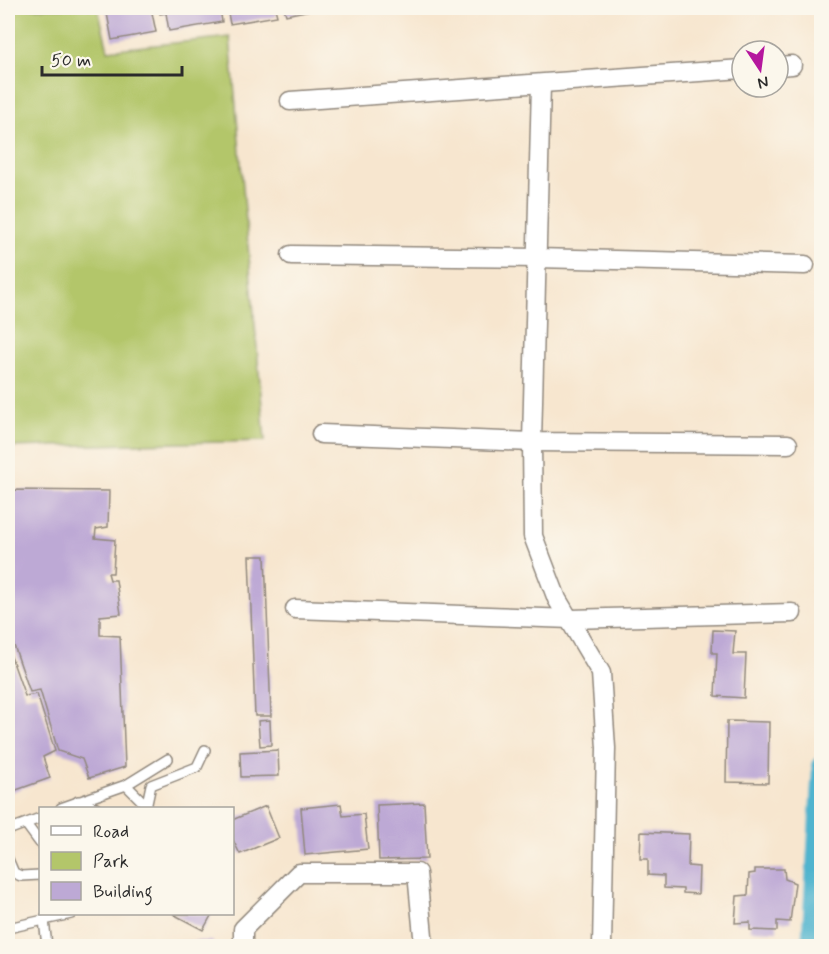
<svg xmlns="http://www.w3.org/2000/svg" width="829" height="954" font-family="Mynerve,sans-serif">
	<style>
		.green { fill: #b3c66a; stroke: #6f784a; stroke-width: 1.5 }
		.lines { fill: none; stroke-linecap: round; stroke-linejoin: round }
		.canal { stroke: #4fb4ce; stroke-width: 20 }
		.building { fill: #bda9d5 }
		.service-casing { stroke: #91887d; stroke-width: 12 }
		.minor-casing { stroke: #91887d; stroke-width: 21 }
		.service { stroke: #fff; stroke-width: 9 }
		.minor { stroke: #fff; stroke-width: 18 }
	</style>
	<rect width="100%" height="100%" fill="#fbf7ec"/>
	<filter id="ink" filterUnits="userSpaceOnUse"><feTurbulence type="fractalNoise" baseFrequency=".0167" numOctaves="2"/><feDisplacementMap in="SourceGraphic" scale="12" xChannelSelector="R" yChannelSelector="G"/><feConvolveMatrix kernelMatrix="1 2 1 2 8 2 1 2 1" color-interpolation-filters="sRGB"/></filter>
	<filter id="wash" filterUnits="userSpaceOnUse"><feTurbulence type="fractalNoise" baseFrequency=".008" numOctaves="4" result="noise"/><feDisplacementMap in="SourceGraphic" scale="24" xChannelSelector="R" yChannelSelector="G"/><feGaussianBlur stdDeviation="1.35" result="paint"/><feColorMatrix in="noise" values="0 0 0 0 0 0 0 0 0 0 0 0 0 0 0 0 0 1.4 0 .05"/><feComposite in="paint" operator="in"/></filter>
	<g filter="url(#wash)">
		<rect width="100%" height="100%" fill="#f7e6cf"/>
		<!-- green -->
		<path class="green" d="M8,8h90l10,42 122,-13 35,404 -257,6z"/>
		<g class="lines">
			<!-- canal -->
			<path class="canal" d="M811,946l11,-180"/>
		</g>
		<g id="blocks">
			<!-- building -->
			<g class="building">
				<path d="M106,8h45l5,24 -44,8z"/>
				<path d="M159,8h61l2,14 -53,9 -3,-18 -6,1z"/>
				<path d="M227,8h48l2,8 -47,8z"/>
				<path d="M284,8h32v1l-30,6z"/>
				<path d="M8,490l101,1 -1,36 -12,2 -1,9 20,2 -2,33h-5l2,7h6l5,34 -21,2v19l20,1 5,131 -36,11 -7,-19 -24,-8 -18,-61 -10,2 -22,-64z"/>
				<path d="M249,556h16l6,160h-16z"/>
				<path d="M713,630l22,1 -2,23h13l-2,44 -29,-2 2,-43h-5z"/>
				<path d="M8,648l17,48 12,-2 18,57 -12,6 7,21 -42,15z"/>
				<path d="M270,720l1,25 -11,1 -2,-25z"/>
				<path d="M727,721l42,1 -1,61 -42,-1z"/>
				<path d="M278,750l1,26 -38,1 -1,-25z"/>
				<path d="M424,803l3,56 -48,1 -2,-55z"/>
				<path d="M341,804l2,12 21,-2 4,35 -63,6 -4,-47z"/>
				<path d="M266,806l13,32 -39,16 -8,-16v-18z"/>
				<path d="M641,832l48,2 -1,32 11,1 -1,27 -15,-1v-4l-19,-1v-12l-16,-1v-16h-8z"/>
				<path d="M755,869h29l1,10 10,4 -5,39 -13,-1v10l-27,-1v-8l-15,1 2,-27 11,-1 1,-21 6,-1z"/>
				<path d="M173,914h39l-9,16z"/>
				<path d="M168,941h45l-1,5h-44z"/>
			</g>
		</g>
	</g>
	<g filter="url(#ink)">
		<use href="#blocks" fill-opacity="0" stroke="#91887d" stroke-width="1.5"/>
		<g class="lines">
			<defs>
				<g id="service">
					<path d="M126,785l20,20"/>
					<path d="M78,801l18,7"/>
					<path d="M61,808l65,-23 42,-26"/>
					<path d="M146,808l5,-23 46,-18 8,-17"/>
					<path d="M26,824l14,19"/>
					<path d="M8,830l32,-12"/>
					<path d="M8,859l6,14 7,3 19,-1"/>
					<path d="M44,920l3,26"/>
					<path d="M8,928l63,-14"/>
				</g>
				<g id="minor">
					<path d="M778,66l14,-1"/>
					<path d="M541,84l-9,358 1,94 24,63 44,74 5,75 -4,198"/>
					<path d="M290,101l452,-32"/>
					<path d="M291,255l246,3 268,7"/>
					<path d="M321,434l211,8 256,2"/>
					<path d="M295,609l276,10 221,-6"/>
					<path d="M243,946v-17l56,-56h118l7,73"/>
				</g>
			</defs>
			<!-- service casing -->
			<use href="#service" class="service-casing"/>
			<!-- minor casing -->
			<use href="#minor" class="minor-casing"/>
			<!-- service -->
			<use href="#service" class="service"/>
			<!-- minor -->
			<use href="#minor" class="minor"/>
		</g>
	</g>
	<!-- margin -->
	<rect width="829" height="954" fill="none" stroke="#fbf7ec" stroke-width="30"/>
	<!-- legend -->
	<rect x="39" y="807" width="195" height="108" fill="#fbf7ec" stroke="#a8a59f" stroke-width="1.5"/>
	<rect x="51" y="826" width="30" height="9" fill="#ffffff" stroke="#a8a59f" stroke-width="1.5"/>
	<text x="93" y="837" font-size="18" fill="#2b2b2b">Road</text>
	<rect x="51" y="852" width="30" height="18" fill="#b3c66a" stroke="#a8a59f" stroke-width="1.5"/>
	<text x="93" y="867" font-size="18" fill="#2b2b2b">Park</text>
	<rect x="51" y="882" width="30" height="18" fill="#bda9d5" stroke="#a8a59f" stroke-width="1.5"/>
	<text x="93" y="897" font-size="18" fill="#2b2b2b">Building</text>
	<!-- north arrow -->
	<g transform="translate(760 69) rotate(167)"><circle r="28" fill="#fbf7ec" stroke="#a8a59f" stroke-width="1.5"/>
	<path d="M0-4.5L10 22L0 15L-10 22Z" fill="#b5179e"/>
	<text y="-9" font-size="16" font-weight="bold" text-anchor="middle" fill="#2b2b2b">N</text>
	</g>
	<!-- scale -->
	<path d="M42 66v9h140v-9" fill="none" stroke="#2b2b2b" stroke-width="3"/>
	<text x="51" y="66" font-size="18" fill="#2b2b2b" stroke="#fbf7ec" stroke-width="4.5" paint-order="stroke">50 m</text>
</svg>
